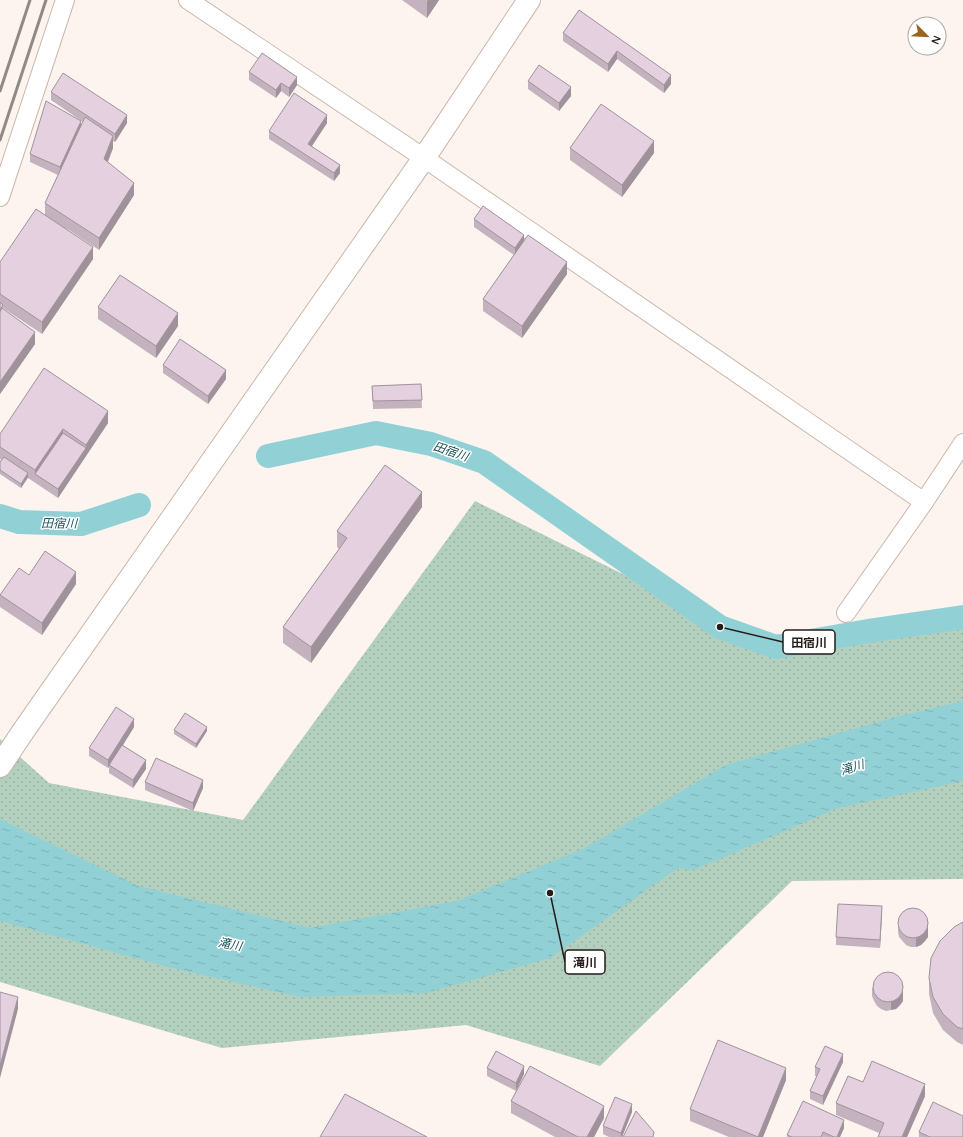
<svg xmlns="http://www.w3.org/2000/svg" width="963" height="1137" font-family="Quicksand,'Noto Sans JP',sans-serif">
	<style>
		.grass { fill: url(#grass-dots) }
		.water { fill: url(#water-ripples) }
		.lines { fill: none; stroke-linecap: round; stroke-linejoin: round }
		.canal { stroke: #91d1d6; stroke-width: 24 }
		.street-casing { stroke: #ccb7ab; stroke-width: 20 }
		.secondary-casing { stroke: #ccb7ab; stroke-width: 24 }
		.street { stroke: #fff; stroke-width: 18 }
		.secondary { stroke: #fff; stroke-width: 22 }
		.rail { stroke: #928985; stroke-width: 3 }
		.wall { fill: #c4b3bf }
		.shaded-wall { fill: #a0929b }
		.building { fill: #e4d0de; stroke: #a0929b }
		.labels { text-anchor: middle; dominant-baseline: central; stroke-width: 3; stroke-linejoin: round; paint-order: stroke }
		.water-label { font-size: 12px; font-style: italic; fill: #184f54; stroke: #fff }
		.leader { fill: none; stroke: #251d19; stroke-width: 1.5 }
		.callout-dot { fill: #251d19; stroke: #fff; stroke-width: 1.5 }
		.callout { fill: #fff; stroke: #251d19; stroke-width: 1.5 }
		.callout-label { font-size: 12px; text-anchor: middle; font-weight: bold; fill: #251d19 }
	</style>
	<defs>
		<pattern id="grass-dots" width="8" height="8" patternUnits="userSpaceOnUse"><rect width="8" height="8" fill="#b3cfbd"/><path d="M2 2h.1M6 6h.1" fill="none" stroke="#9ab1a2" stroke-width="1.8" stroke-linecap="round"/></pattern>
		<pattern id="water-ripples" width="26" height="14" patternUnits="userSpaceOnUse"><rect width="26" height="14" fill="#91d1d6"/><path d="M2 4q2-2 4 0t4 0M15 11q2-2 4 0t4 0" fill="none" stroke="#7db3b7"/></pattern>
	</defs>
	<rect width="100%" height="100%" fill="#fdf4ef"/>
	<!-- grass -->
	<path class="grass" d="M475,501l273,135 126,-6 89,-10v259l-171,2 -192,185 -134,-41 -244,23 -222,-66v-243l49,44 194,37z"/>
	<!-- water -->
	<path class="water" d="M963,701v80l-125,27 -144,62 -16,-2 -128,90 -124,35 -126,4 -128,-29 -172,-47v-102l138,67 172,42 147,-27 128,-53 141,-83 174,-49z"/>
	<g class="lines">
		<!-- canal -->
		<g class="canal">
			<path d="M268,456l108,-23 55,11 53,18 236,165 56,20 98,-17 89,-13"/>
			<path d="M0,516l19,6 62,2 58,-19"/>
		</g>
		<defs>
			<g id="street">
				<path d="M188,0l236,158 500,344"/>
				<path d="M0,197l65,-197"/>
				<path d="M846,613l78,-111 39,-59"/>
			</g>
			<path id="secondary" d="M0,766l24,-36 400,-572 105,-158"/>
		</defs>
		<!-- street casing -->
		<use href="#street" class="street-casing"/>
		<!-- secondary casing -->
		<use href="#secondary" class="secondary-casing"/>
		<!-- street -->
		<use href="#street" class="street"/>
		<!-- secondary -->
		<use href="#secondary" class="secondary"/>
		<!-- rail -->
		<g class="rail">
			<path d="M0,91l30,-91"/>
			<path d="M0,140l46,-140"/>
		</g>
	</g>
	<!-- wall -->
	<g class="wall">
		<path d="M402,0h37l-12,18z"/>
		<path d="M579,10l92,74 -7,9 -47,-34 -9,13 -45,-31v-8z"/>
		<path d="M249,72l48,13 -8,12 -8,-6 -5,7 -27,-18z"/>
		<path d="M528,81l43,15 -12,15 -31,-22z"/>
		<path d="M51,92l76,31 -12,19 -2,-1v7l-5,14 26,33 -35,55 -33,-22 27,31 -51,75 -39,-26v1l32,35 -35,50v-132l45,-48v-11l13,-28 -28,-13v-8l51,-29 2,-3 -32,-22z"/>
		<path d="M327,123l-15,23 28,27 -6,8 -65,-42v-8z"/>
		<path d="M570,148l84,5 -32,44 -52,-37z"/>
		<path d="M474,219l50,21 43,34 -45,64 -39,-27v-12l31,-44 -40,-28z"/>
		<path d="M98,307l80,19 -22,32 -58,-39z"/>
		<path d="M163,365l63,14 -18,25 -45,-31z"/>
		<path d="M421,384l1,24 -49,1 -1,-23z"/>
		<path d="M108,423l-50,75 -30,-20 -7,10 -21,-14v-12l2,-2 -2,-1v-25z"/>
		<path d="M422,507l-111,156 -28,-20v-16l56,-78 -2,-2v-16z"/>
		<path d="M29,575l47,9 -34,51 -42,-28v-12z"/>
		<path d="M134,727l-11,18 23,24 -13,19 -24,-15v-6l-1,1 -19,-12v-8z"/>
		<path d="M174,730l33,1 -11,17 -22,-14z"/>
		<path d="M145,782l58,6 -10,23 -48,-21z"/>
		<path d="M882,914l-2,34 -44,-3v-8z"/>
		<path d="M963,922v123l-6,-3 -14,-12 -10,-17 -4,-19v-16z"/>
		<path d="M898,924l30,13 -3,4 -4,4 -5,2h-5l-5,-2 -7,-8 -1,-5z"/>
		<path d="M872,988l31,3v10l-3,4 -4,4 -10,2 -5,-2 -4,-3 -3,-5 -2,-5z"/>
		<path d="M843,1062l-20,43 -13,-6v-8l7,-15h-2v-9z"/>
		<path d="M487,1068l37,6 -8,17 -29,-15z"/>
		<path d="M786,1080l-23,57h-34l-39,-16v-12z"/>
		<path d="M863,1082l62,14 -18,41h-29l1,-4 -43,-18v-12z"/>
		<path d="M511,1101l93,17 -10,19h-39l-44,-24z"/>
		<path d="M632,1112l-10,25h-13l-6,-3v-8z"/>
		<path d="M844,1128l-4,9h-53v-2z"/>
		<path d="M919,1132l44,5h-44z"/>
	</g>
	<!-- shaded-wall -->
	<g class="shaded-wall">
		<path d="M428,0h11l-12,18v-16z"/>
		<path d="M617,51v8l-9,13v-8z"/>
		<path d="M671,75v9l-7,9v-8z"/>
		<path d="M297,77v8l-8,12v-9z"/>
		<path d="M281,83v8l-5,7v-8z"/>
		<path d="M571,87v9l-12,15v-8z"/>
		<path d="M127,115v8l-12,19v-8z"/>
		<path d="M327,115v8l-19,29v-8z"/>
		<path d="M81,121v9l-21,45v-8z"/>
		<path d="M113,136v12l-9,23v-12z"/>
		<path d="M654,141v12l-32,44v-12z"/>
		<path d="M340,165v8l-6,8v-8z"/>
		<path d="M134,183v12l-35,55v-12z"/>
		<path d="M524,235v8l-9,13v-8z"/>
		<path d="M93,247v12l-51,75v-12z"/>
		<path d="M567,262v12l-45,64v-12z"/>
		<path d="M178,313v13l-22,32v-12z"/>
		<path d="M35,332v12l-35,50v-12z"/>
		<path d="M226,370v9l-18,25v-8z"/>
		<path d="M108,411v12l-50,75v-9l28,-41v-3z"/>
		<path d="M63,429v12l-28,33v-4z"/>
		<path d="M28,473v4l-7,11v-4z"/>
		<path d="M422,492v15l-111,156v-16z"/>
		<path d="M76,572v12l-34,51v-12z"/>
		<path d="M134,719v8l-24,39 -1,-1 -1,3v-8z"/>
		<path d="M207,727v4l-11,17v-4z"/>
		<path d="M146,760v9l-13,19v-8z"/>
		<path d="M203,780v8l-10,23v-8z"/>
		<path d="M882,906v8l-2,34v-8z"/>
		<path d="M928,919v18l-3,4 -4,4 -5,2v-8z"/>
		<path d="M903,983v18l-3,4 -4,4 -5,1v-8z"/>
		<path d="M18,997v12l-18,69v-12z"/>
		<path d="M843,1054v8l-20,43v-9z"/>
		<path d="M524,1066v8l-8,17v-8z"/>
		<path d="M786,1068v12l-23,57h-5z"/>
		<path d="M925,1084v12l-18,41h-5z"/>
		<path d="M632,1104v8l-10,25h-1v-4z"/>
		<path d="M604,1106v12l-10,19h-7z"/>
		<path d="M844,1120v8l-4,9h-3z"/>
	</g>
	<!-- building -->
	<g class="building">
		<path d="M579,10l92,65 -7,10 -47,-34 -9,13 -45,-31z"/>
		<path d="M262,53l35,24 -8,11 -8,-5 -5,7 -27,-18z"/>
		<path d="M539,65l32,22 -12,16 -31,-22z"/>
		<path d="M63,73l64,42 -12,19 -64,-42z"/>
		<path d="M294,93l33,22 -19,29 32,21 -6,8 -65,-42z"/>
		<path d="M46,101l35,20 -21,46 -30,-13z"/>
		<path d="M601,104l53,37 -32,44 -52,-37z"/>
		<path d="M85,117l28,19 -9,23 30,24 -35,55 -54,-35z"/>
		<path d="M483,206l41,29 -9,13 -41,-29z"/>
		<path d="M36,209l57,38 -51,75 -42,-28v-32z"/>
		<path d="M528,235l39,27 -45,64 -39,-27z"/>
		<path d="M120,275l58,38 -22,33 -58,-39z"/>
		<path d="M0,302l3,3 -3,5z"/>
		<path d="M2,308l33,24 -35,50v-70z"/>
		<path d="M180,339l46,31 -18,26 -45,-31z"/>
		<path d="M44,368l64,43 -22,34 -23,-16 -28,41 -35,-23v-13z"/>
		<path d="M421,384l1,16 -49,1 -1,-15z"/>
		<path d="M63,433l23,15 -28,41 -23,-15z"/>
		<path d="M4,457l24,16 -7,11 -21,-14v-8z"/>
		<path d="M385,465l37,27 -111,155 -28,-20 64,-89 -10,-7z"/>
		<path d="M45,551l31,21 -34,51 -42,-28 19,-27 10,7z"/>
		<path d="M116,707l18,12 -26,41 -19,-12z"/>
		<path d="M185,713l22,14 -11,17 -22,-14z"/>
		<path d="M122,745l24,15 -13,20 -24,-15z"/>
		<path d="M156,758l47,22 -10,23 -48,-21z"/>
		<path d="M838,904l44,2 -2,34 -44,-3z"/>
		<circle cx="913" cy="923" r="15"/>
		<path d="M963,922v107l-6,-2 -14,-13 -10,-17 -4,-19 2,-20 9,-17 14,-14z"/>
		<circle cx="888" cy="987" r="15"/>
		<path d="M0,992l18,5 -18,69z"/>
		<path d="M718,1040l68,28 -28,69 -68,-28z"/>
		<path d="M825,1046l18,8 -20,42 -13,-5 10,-22 -5,-2z"/>
		<path d="M496,1051l28,15 -8,17 -29,-15z"/>
		<path d="M872,1061l53,23 -23,53h-24l6,-14 -48,-20 12,-27 15,6z"/>
		<path d="M530,1066l74,40 -17,31h-9l-67,-36z"/>
		<path d="M345,1094l82,43h-107z"/>
		<path d="M615,1097l17,7 -11,29 -18,-7z"/>
		<path d="M803,1101l41,19 -7,17h-3l-11,-5 -2,5h-29l-5,-2z"/>
		<path d="M933,1102l30,14v21h-33l-11,-5z"/>
		<path d="M636,1111l18,21 -1,5h-30z"/>
	</g>
	<g class="labels">
		<!-- water labels -->
		<g class="water-label">
			<text transform="translate(451 451) rotate(19)">田宿川</text>
			<text transform="translate(59 523) rotate(1)">田宿川</text>
			<text transform="translate(852 767) rotate(-16)">滝川</text>
			<text transform="translate(230 944) rotate(10)">滝川</text>
		</g>
	</g>
	<!-- callouts -->
	<path class="leader" d="M720 627L783 642M550 893L565 962"/>
	<g class="callout-dot">
		<circle cx="720" cy="627" r="4"/>
		<circle cx="550" cy="893" r="4"/>
	</g>
	<g class="callout">
		<rect x="783" y="630" width="52" height="24" rx="4"/>
		<rect x="565" y="950" width="40" height="24" rx="4"/>
	</g>
	<g class="callout-label">
		<text x="809" y="647">田宿川</text>
		<text x="585" y="967">滝川</text>
	</g>
	<!-- north arrow -->
	<g transform="translate(927 36) rotate(114)"><circle r="19" fill="#ffffff" stroke="#a8a5a3"/>
	<path d="M0-3L7 15L0 10L-7 15Z" fill="#9c6320"/>
	<text y="-6" font-size="11" font-weight="bold" text-anchor="middle" fill="#251d19">N</text>
	</g>
</svg>
